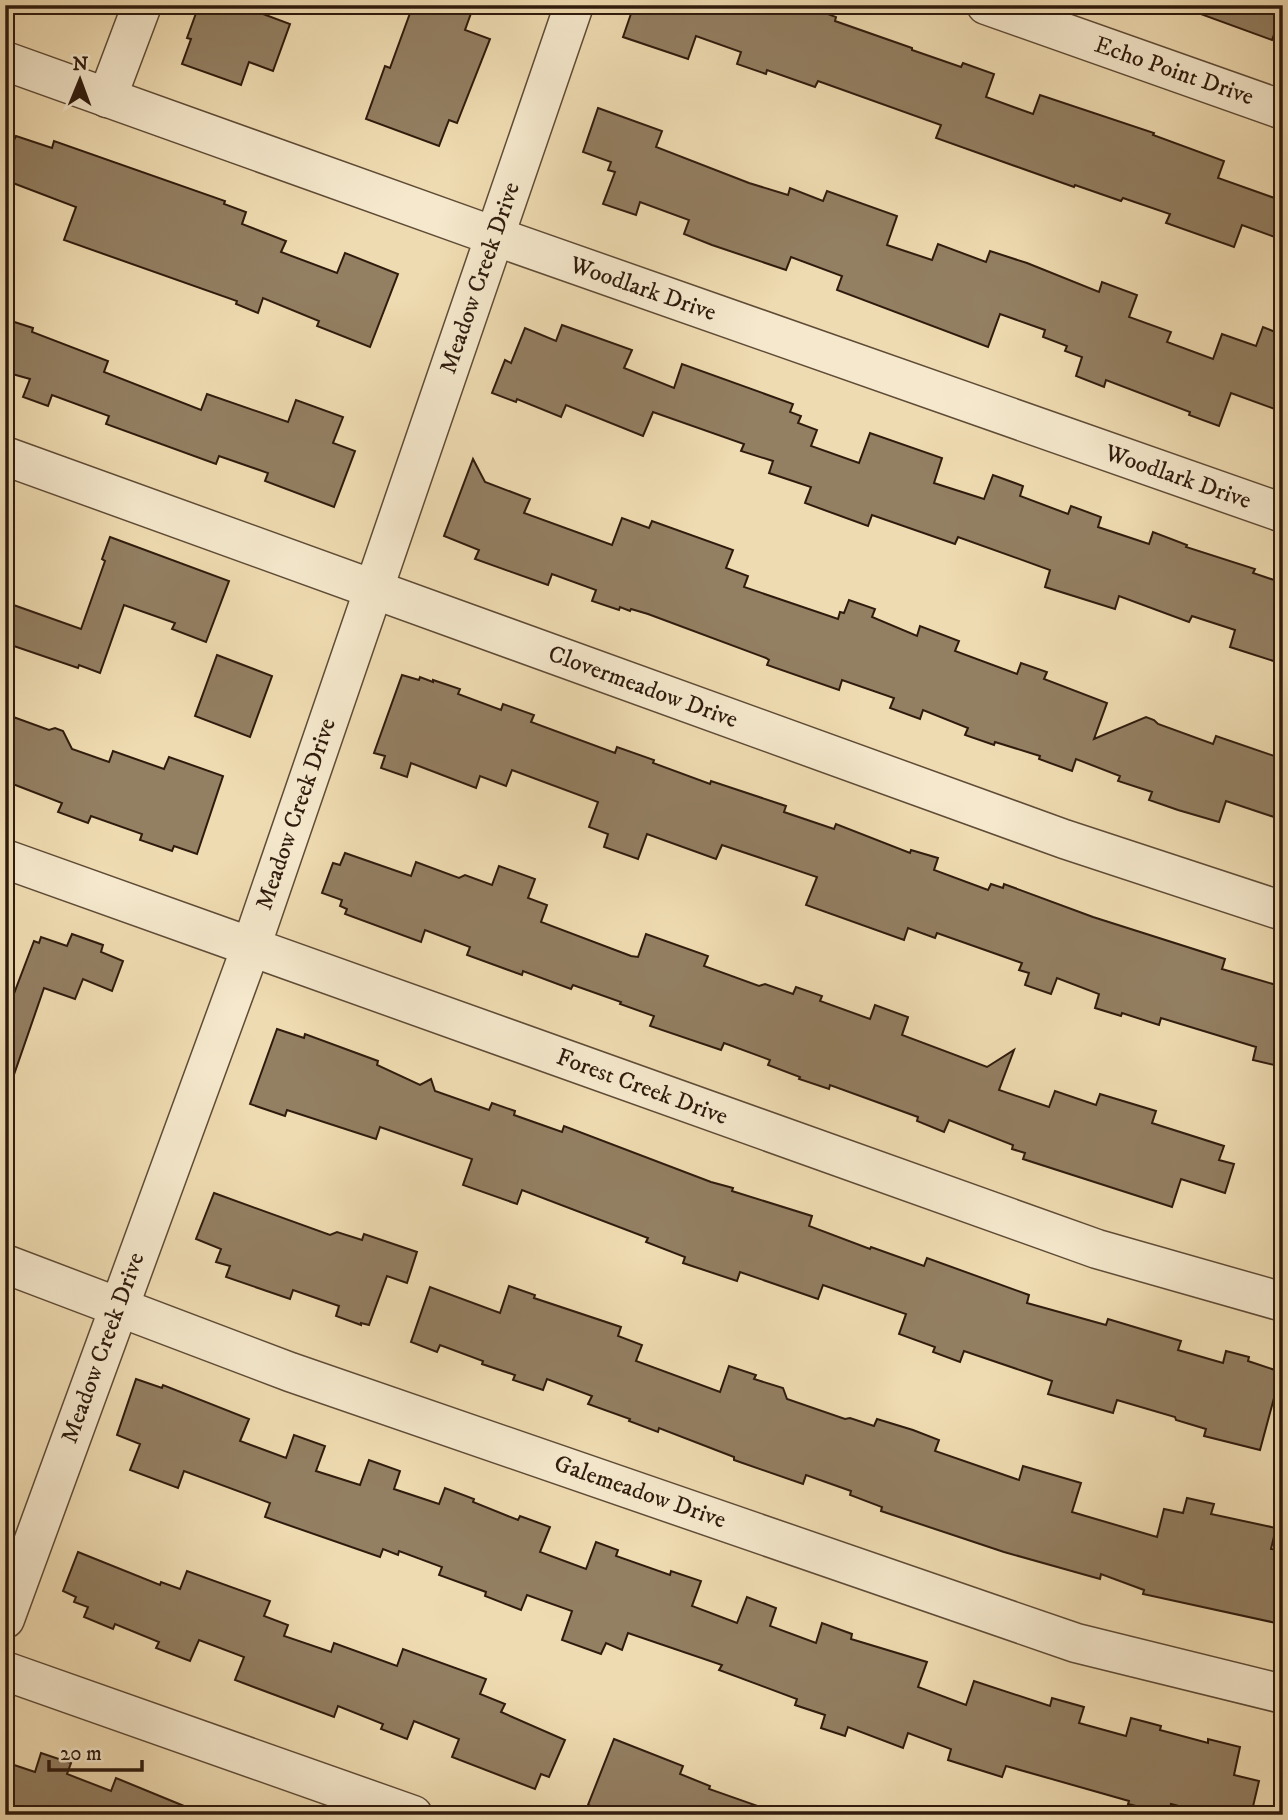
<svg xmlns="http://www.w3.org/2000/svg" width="1288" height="1820" font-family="'IM FELL DW Pica',serif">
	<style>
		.building { fill: #937f62; stroke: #2f1b0d; stroke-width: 2 }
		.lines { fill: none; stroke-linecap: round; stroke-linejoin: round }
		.minor-casing { stroke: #5f4b36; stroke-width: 41 }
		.minor { stroke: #f5e8cc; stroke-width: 38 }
		.labels { text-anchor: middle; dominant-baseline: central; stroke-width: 6; stroke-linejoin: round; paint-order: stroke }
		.street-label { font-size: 24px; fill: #2f1b0d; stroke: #f5e8cc }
	</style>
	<rect width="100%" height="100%" fill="#efdbb1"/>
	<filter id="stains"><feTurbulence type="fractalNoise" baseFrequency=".00286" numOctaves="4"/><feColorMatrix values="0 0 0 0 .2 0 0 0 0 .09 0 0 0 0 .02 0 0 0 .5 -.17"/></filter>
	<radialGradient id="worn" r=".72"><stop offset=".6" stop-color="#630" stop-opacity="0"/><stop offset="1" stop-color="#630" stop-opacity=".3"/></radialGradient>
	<!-- building -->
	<g class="building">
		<path d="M199,5h40l51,19 -17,47 -24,-9 -8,23 -59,-21 9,-25 -4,-1z"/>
		<path d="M413,5h61l-9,25 25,9 -33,84 -8,-3 -10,26 -73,-27 19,-53 5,2z"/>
		<path d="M634,5h170l32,12 -1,4 77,27v2l49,17 2,-4 31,11 -8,23 47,17 7,-19 114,38 -1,2 71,26 -6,17 65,23v39l-41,-15 -8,22 -68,-24 4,-9 -47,-16 -2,3 -46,-16 -1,2 -138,-49 5,-13 -123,-44 -3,6 -48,-17 -1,4 -29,-10 4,-12 -45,-16 -8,23 -65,-22z"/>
		<path d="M1185,5h98v5l-11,30 -88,-32z"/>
		<path d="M598,108l64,23 -6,16 93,36 39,12 2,-7 33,13 4,-10 70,25 -10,29 45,15 6,-16 48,18 4,-11 37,12 72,29 3,-10 35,13 -8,22 42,15 -4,10 46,17 9,-25 34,12 7,-19 20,8v77l-52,-19 -12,33 -30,-11 1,-3 -84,-32 -2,7 -28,-11 6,-19 -17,-6 2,-5 -24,-9 2,-7 -45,-16 -12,33 -151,-57 5,-14 -51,-19 -5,13 -74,-25 -28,-11 5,-14 -49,-18 -4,13 -33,-11 12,-32 -7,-2 3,-8 -28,-10z"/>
		<path d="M5,136l9,4 2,-4 36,12 2,-7 171,60 -1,3 22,8 -4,12 44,17 -5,11 56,21 8,-20 53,21 -28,73 -53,-21 2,-5 -56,-23 -5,15 -22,-9 1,-3 -173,-61 12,-33 -71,-27z"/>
		<path d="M5,319l28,9 -1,4 76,29 -4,11 97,38 6,-16 81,28 8,-22 47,17 -10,26 22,8 -21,56 -69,-26 3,-8 -49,-17 -3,8 -110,-40 3,-8 -57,-21 -4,11 -25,-9 7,-18 -25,-7z"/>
		<path d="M562,325l70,25 -8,18 50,20 8,-24 111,40 -3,8 11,4 -3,7 19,7 -6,16 48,17 11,-30 72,25 -8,25 50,16 9,-24 30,11 -3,10 48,18 3,-8 30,11 -3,10 51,17 4,-12 34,13 -1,2 69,22 -2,4 30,10v81l-53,-17 5,-17 -43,-14 -3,6 -70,-26 -4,13 -70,-22 5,-17 -92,-33 -3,7 -83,-29 -4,11 -63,-23 6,-16 -42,-14 4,-12 -32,-10 3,-7 -91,-32 -10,24 -77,-31 -5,12 -44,-18 -1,3 -24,-9 13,-33 6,3 14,-35 31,13z"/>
		<path d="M473,459l12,23 45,17 -6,14 88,32 10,-27 27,10 3,-7 81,29 -7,18 22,8 -4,11 94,32 2,-7 4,1 5,-13 26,9 -3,8 45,19 3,-10 39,15 -4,10 62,23 4,-11 26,9 -3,7 63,24 -13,36 52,-22 8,3 4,4 55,20 3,-8 67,23v61l-57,-19 -7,21 -41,-12 -29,-10 3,-8 -34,-11 2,-5 -44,-17 -4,12 -33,-12 1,-3 -45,-14 -1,3 -29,-10 3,-7 -45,-18 -3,9 -30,-11 4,-10 -52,-18 -3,10 -72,-25 2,-5 -3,-2 -118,-44 -17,-5 -1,2 -10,-4 -1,3 -27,-9 4,-11 -44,-16 -4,11 -73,-26 4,-9 -35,-14z"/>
		<path d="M110,537l119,44 -23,61 -34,-13 3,-6 -51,-18 -24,68 -21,-8 -1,3 -73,-25v-41l76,27 24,-68 -3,-2z"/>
		<path d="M217,655l55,21 -22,61 -55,-21z"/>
		<path d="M402,675l17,5 1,-3 13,5v-2l27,9 -2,5 43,16 2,-6 31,11 -3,7 84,31 2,-6 37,13 -1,3 57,21 1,-3 75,25 -2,6 50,17 2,-5 74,29 1,-3 27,8 -4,12 54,20 3,-6 12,4 1,-4 89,33 132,42 -3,10 61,18v80l-30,-7 3,-13 -95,-29 -2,7 -37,-12 -1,3 -26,-8 4,-14 -42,-16 -6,16 -26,-9 4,-12 -10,-3 3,-7 -85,-30 -2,5 -27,-10 -4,12 -98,-35 11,-28 -95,-32 -6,14 -69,-25 -9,25 -34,-12 4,-13 -19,-7 9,-25 -86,-32 -6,16 -26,-10 -4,12 -65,-25 -4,14 -26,-9 4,-12 -11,-3z"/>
		<path d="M5,714l44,16 6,-2 8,3 9,18 37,13 4,-11 51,18 5,-12 54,19 -26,78 -23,-8 -2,5 -32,-11 2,-6 -51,-18 -3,7 -30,-11 4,-9 -57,-22z"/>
		<path d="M345,853l66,23 5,-14 43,16 6,-3 27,10 7,-19 36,13 -7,19 19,7 -6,17 90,34 7,1 8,-23 62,22 -4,10 55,20 6,-2 28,10 3,-7 26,9 -2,5 50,18 5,-14 33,12 -6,18 85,32 27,-17 -15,40 50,17 6,-16 41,14 4,-11 56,17 -4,12 72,23 -5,14 15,4 -9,29 -44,-14 -9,28 -149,-48 2,-6 -13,-4 1,-4 -64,-25 -5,12 -27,-11 1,-4 -88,-32 -1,4 -30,-10 1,-2 -32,-12 2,-5 -46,-17 -3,7 -71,-24 4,-10 -34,-12 1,-2 -48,-17 -2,4 -48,-18 -1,4 -55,-20 3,-8 -45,-17 -4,12 -76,-28 2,-5 -7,-3 2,-6 -20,-7 11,-30 7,2z"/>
		<path d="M72,934l31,11 -2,7 22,9 -11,30 -29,-12 -8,20 -31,-11 -35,101h-4v-86l5,1 24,-63 5,2 2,-6 26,9z"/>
		<path d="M277,1029l27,9 1,-4 73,27 -1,4 43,20 11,-6 4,12 54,19 3,-7 23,8 -1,4 48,17 2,-6 147,56 22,6 -1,3 80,25 -3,10 61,23 1,-2 53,19 3,-8 102,37 -2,8 79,22 2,-6 73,22 -3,9 45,13 3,-12 23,6 -1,4 33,11 -21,78 -56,-14 2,-7 -30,-9 -1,-3 -58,-17 -4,13 -65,-19 4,-13 -88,-30 -4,11 -27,-10 2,-5 -36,-13 7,-20 -83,-29 -5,14 -78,-27 -3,9 -54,-18 2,-6 -39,-15 2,-4 -126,-48 -5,14 -54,-19 9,-26 -92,-32 -4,12 -89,-29 -2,6 -35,-12z"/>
		<path d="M214,1193l116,42 7,-3 25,8 2,-6 53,18 -10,31 -20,-7 -18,49 -8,-2v2l-25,-9 3,-10 -46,-16 -3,9 -64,-22 4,-11 -14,-4 5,-13 -25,-10z"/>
		<path d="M509,1286l26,9 -1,3 87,29 -3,9 24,9 -6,16 84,31 9,-26 27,9 -2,4 29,9 4,11 58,20 5,-1 24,8 3,-7 36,11 26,10 -4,11 84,29 4,-14 58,17 -9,29 85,25 7,-28 19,4 4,-15 27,6 -3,10 65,14 -5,21 12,2v41l-7,31 -133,-29 1,-4 -43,-16 -1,5 -96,-27 -123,-41 1,-4 -32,-12 1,-4 -45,-16 -3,9 -69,-24v-3l-75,-29 -1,4 -29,-11 1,-2 -42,-15 4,-8 -45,-17 -4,11 -30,-10 2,-5 -33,-11 1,-3 -43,-16 -3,7 -26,-10 19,-55 70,26z"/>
		<path d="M136,1379l26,9 1,-3 86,34 -9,22 46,17 8,-23 31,11 -9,25 44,14 9,-25 31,11 -6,18 45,15 6,-16 29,11 -1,3 45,18 2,-4 30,11 -10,25 46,17 10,-27 22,8 -2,6 54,19 1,-4 30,10 -9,25 45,17 10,-26 29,11 -6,18 46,17 6,-20 30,11 -1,5 76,23 -9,25 48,18 8,-24 76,25 2,-8 32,9 -5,16 47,13 5,-18 30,8 -1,4 48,13v-4l32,8 -6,28 25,6 -8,34h-38l-42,-11 -3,10 -40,-10 1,-3 -123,-35 -4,11 -54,-17 3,-11 -43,-16 -5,15 -55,-21 -3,9 -24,-8 4,-13 -30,-10 2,-6 -78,-29 3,-5 -94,-32 -6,17 -16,-7 -5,11 -39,-14 10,-29 -45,-16 -6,15 -36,-14 1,-4 -47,-17 3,-8 -43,-16 -1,4 -15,-6 -3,8 -115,-40 5,-14 -86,-32 -6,17 -48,-18 10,-26 -23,-9z"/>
		<path d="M78,1552l82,33 1,-3 19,7 7,-18 83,30 -6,15 24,9 -4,11 47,16 3,-9 63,23 6,-17 83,30 -6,15 25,10 -4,8 64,28 -16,37 -8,-3 -6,15 -83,-32 7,-18 -45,-18 -7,18 -26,-10 2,-5 -45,-18 -4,11 -99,-37 9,-23 -45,-17 -9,21 -34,-13 3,-6 -44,-18 -2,5 -29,-12 4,-10 -14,-5 2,-5 -13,-6z"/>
		<path d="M614,1739l69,27 -3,8 30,12 -1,3 63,22v4h-158l-26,-10z"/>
		<path d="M41,1753l30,10 -4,11 44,17 5,-13 90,37h-201v-53l30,10z"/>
	</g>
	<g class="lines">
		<defs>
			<g id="minor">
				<path d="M986,5l297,105"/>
				<path d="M5,61l489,175 789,277"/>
				<path d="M107,98l35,-93"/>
				<path d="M5,456l1059,383 219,72"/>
				<path d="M5,859l1092,390 186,53"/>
				<path d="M5,1264l285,108 786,271 207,51"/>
				<path d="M5,1619l246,-672 323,-942"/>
				<path d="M5,1671l408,144"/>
			</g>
		</defs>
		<!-- minor casing -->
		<use href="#minor" class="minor-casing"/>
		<!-- minor -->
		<use href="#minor" class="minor"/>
	</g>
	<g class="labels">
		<!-- street labels -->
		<g class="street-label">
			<text transform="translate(1174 71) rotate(19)">Echo Point Drive</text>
			<text transform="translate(480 278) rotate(-71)">Meadow Creek Drive</text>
			<text transform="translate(643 289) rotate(19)">Woodlark Drive</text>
			<text transform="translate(1178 477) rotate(19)">Woodlark Drive</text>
			<text transform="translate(643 687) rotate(20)">Clovermeadow Drive</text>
			<text transform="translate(296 814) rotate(-71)">Meadow Creek Drive</text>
			<text transform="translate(642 1087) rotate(20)">Forest Creek Drive</text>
			<text transform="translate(103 1348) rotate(-70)">Meadow Creek Drive</text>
			<text transform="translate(640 1492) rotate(19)">Galemeadow Drive</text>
		</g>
	</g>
	<!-- margin -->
	<rect width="1288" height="1820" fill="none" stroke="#efdbb1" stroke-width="28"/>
	<rect x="7" y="7" width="1274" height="1806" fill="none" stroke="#2f1b0d" stroke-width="3.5"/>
	<rect x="14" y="14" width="1260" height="1792" fill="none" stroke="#2f1b0d" stroke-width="2"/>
	<!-- north arrow -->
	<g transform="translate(80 80) rotate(1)" stroke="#f5e8cc" stroke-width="5" paint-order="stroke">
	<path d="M0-5L12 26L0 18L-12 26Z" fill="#2f1b0d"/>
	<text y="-10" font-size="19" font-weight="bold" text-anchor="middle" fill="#2f1b0d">N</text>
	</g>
	<!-- scale -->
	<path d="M49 1760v10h93v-10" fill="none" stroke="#2f1b0d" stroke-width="3.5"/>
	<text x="60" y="1760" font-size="21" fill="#2f1b0d" stroke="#f5e8cc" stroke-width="5" paint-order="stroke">20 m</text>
	<rect width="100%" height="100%" filter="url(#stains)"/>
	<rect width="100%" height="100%" fill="url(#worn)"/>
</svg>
